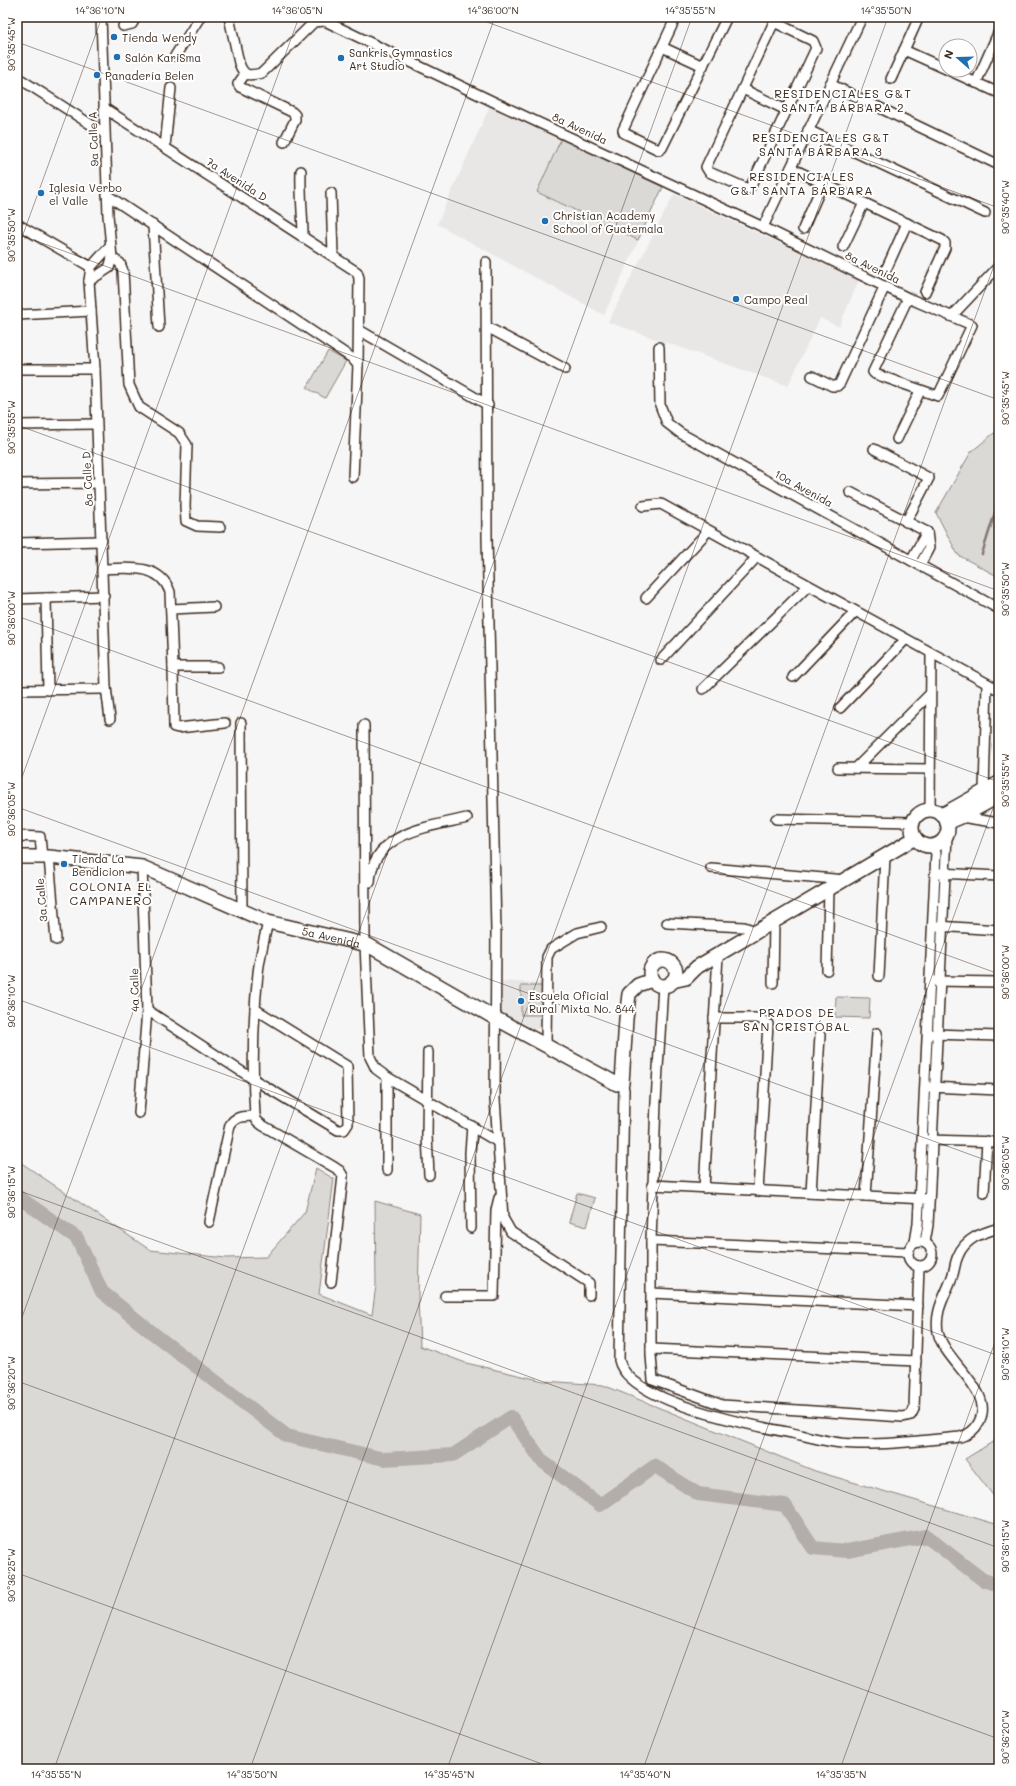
<svg xmlns="http://www.w3.org/2000/svg" width="1016" height="1786" font-family="Mali,sans-serif">
	<style>
		.built { fill: #e9e7e6 }
		.green { fill: #dbd9d6; stroke: #8b827a }
		.lines { fill: none; stroke-linecap: round; stroke-linejoin: round }
		.stream { stroke: #847972; stroke-width: 2.5 }
		.river { stroke: #b4aeaa; stroke-width: 14 }
		.street-casing { stroke: #3b2a1e; stroke-width: 12 }
		.secondary-casing { stroke: #3b2a1e; stroke-width: 16 }
		.street { stroke: #fff; stroke-width: 9 }
		.secondary { stroke: #fff; stroke-width: 13 }
		.ticks { fill: none; stroke: #3b2a1e; stroke-width: 1; stroke-opacity: 0.45 }
		.poi-dot { fill: #1f6fb2; stroke: #fff; stroke-width: 1.5 }
		.labels { text-anchor: middle; dominant-baseline: central; stroke-width: 4; stroke-linejoin: round; paint-order: stroke }
		.poi-label { font-size: 11px; fill: #3b2a1e; stroke: #fff; text-anchor: start }
		.street-label { font-size: 11px; fill: #3b2a1e; stroke: #fff }
		.neighbourhood-label { font-size: 12px; letter-spacing: 1px; fill: #3b2a1e; stroke: #fff }
		.neatline { fill: none; stroke: #3b2a1e; stroke-width: 1.5 }
		.ticks-label { font-size: 10px; text-anchor: middle; fill: #3b2a1e }
	</style>
	<rect width="100%" height="100%" fill="#f7f6f6"/>
	<filter id="ink" filterUnits="userSpaceOnUse"><feTurbulence type="fractalNoise" baseFrequency=".025" numOctaves="2"/><feDisplacementMap in="SourceGraphic" scale="8" xChannelSelector="R" yChannelSelector="G"/><feConvolveMatrix kernelMatrix="1 2 1 2 8 2 1 2 1" color-interpolation-filters="sRGB"/></filter>
	<g filter="url(#ink)">
		<!-- built -->
		<g class="built">
			<path d="M492,101l172,85 -60,129 -167,-91z"/>
			<path d="M674,194l185,86 -20,47 -19,-9 -32,68 -180,-64z"/>
			<path d="M498,981l47,2 -2,46h-13l-32,-11z"/>
		</g>
		<!-- green -->
		<g class="green">
			<path d="M561,139l102,48 -25,53 -101,-48z"/>
			<path d="M328,351l18,10 -21,37 -18,-10z"/>
			<path d="M999,429v148l-41,-22 -22,-42 35,-61z"/>
			<rect x="521" y="986" width="22" height="29"/>
			<path d="M836,997l34,1 -1,20 -34,-1z"/>
			<path d="M17,1160l133,90 76,8 40,-1 39,-45 11,-44 18,11 -15,115 53,21 4,-30 -1,-84 45,13 -2,84 2,48 46,17 78,18 59,4 212,86 184,54v244h-982z"/>
			<path d="M577,1193l18,5 -8,29 -18,-5z"/>
			<path d="M999,1438v65l-34,-44z"/>
		</g>
		<g class="lines">
			<!-- stream -->
			<path class="stream" d="M982,554l17,-54"/>
			<!-- river -->
			<path class="river" d="M17,1196l60,42 25,54 52,42 133,102 97,23 69,-4 58,-38 31,44 58,44 55,-39 43,28 87,11 28,43 34,3 79,-15 57,44 16,5"/>
			<defs>
				<g id="street">
					<path d="M229,17l10,46c5,14 10,13 23,10l52,-51 11,-1 167,80 271,126 145,71 64,27 -34,71 -63,-22 -2,-2 35,-74"/>
					<path d="M676,17l-53,113 1,3 35,17 3,-2 65,-131"/>
					<path d="M774,22l39,19 3,7 -65,138 -3,3 -39,-17 -3,-5 68,-145 2,-5"/>
					<path d="M123,26l9,-2 4,-7"/>
					<path d="M662,47l41,19"/>
					<path d="M904,50l42,19"/>
					<path d="M175,56l25,-39"/>
					<path d="M948,70l51,23"/>
					<path d="M245,74l-7,10 2,3 52,25 3,3v5l-11,22"/>
					<path d="M17,77l87,56"/>
					<path d="M891,79l28,-62"/>
					<path d="M976,83l23,-52"/>
					<path d="M830,84l169,81"/>
					<path d="M743,89l43,21"/>
					<path d="M104,108l253,164 2,6 -1,87"/>
					<path d="M808,130l177,83"/>
					<path d="M165,147l6,-59"/>
					<path d="M791,168l151,72 3,3v5l-20,44"/>
					<path d="M301,171c-1,23 2,44 2,67"/>
					<path d="M331,193l2,62"/>
					<path d="M107,195l245,163 6,7 -5,112"/>
					<path d="M17,224l74,43"/>
					<path d="M153,225l6,102"/>
					<path d="M763,227l99,-210"/>
					<path d="M803,229l20,-46"/>
					<path d="M843,247l21,-44"/>
					<path d="M112,258l8,5 3,8 6,114 10,22 40,26 8,12 -2,61 1,15 11,5 23,1"/>
					<path d="M486,262l1,275 9,394 -1,168 8,119 8,14 78,51v12"/>
					<path d="M91,267l19,-21"/>
					<path d="M885,272l22,-49"/>
					<path d="M89,281l20,-13 3,-10 -4,-43 -7,-198"/>
					<path d="M17,315l74,-4"/>
					<path d="M952,316l47,-50"/>
					<path d="M487,327l78,42"/>
					<path d="M359,330l129,75"/>
					<path d="M659,347l1,58 7,18 13,10 319,176"/>
					<path d="M17,369h78"/>
					<path d="M812,376l20,10h5l3,-3 45,-97"/>
					<path d="M17,425l79,-1"/>
					<path d="M897,439l23,-48"/>
					<path d="M874,449l55,29 -23,44"/>
					<path d="M17,484l82,-1"/>
					<path d="M850,492l77,40"/>
					<path d="M643,506l18,-2 338,186"/>
					<path d="M17,543l85,-2"/>
					<path d="M911,560l16,-28"/>
					<path d="M920,565l9,-17 -2,-16"/>
					<path d="M103,569c25,-1 57,-6 67,23l3,75 1,60 4,1 47,-5"/>
					<path d="M46,598l2,92"/>
					<path d="M646,598l62,-67"/>
					<path d="M17,599l87,-3"/>
					<path d="M171,609l43,-2"/>
					<path d="M661,660l95,-102"/>
					<path d="M173,667h45"/>
					<path d="M793,677l62,-65"/>
					<path d="M106,687l4,32"/>
					<path d="M703,689l105,-103"/>
					<path d="M17,690l87,-1 2,-2 -11,-318 -6,-88 2,-14"/>
					<path d="M840,708l65,-68"/>
					<path d="M241,723l1,188"/>
					<path d="M364,725l1,219 5,113 6,12 11,8 111,65"/>
					<path d="M838,768l91,1"/>
					<path d="M856,768l74,-74"/>
					<path d="M985,796l-1,-5 3,-107"/>
					<path d="M930,810l1,-156"/>
					<path d="M961,817l38,6"/>
					<path d="M776,819l137,3"/>
					<path d="M17,836l23,1 2,20"/>
					<path d="M49,857l7,83"/>
					<path d="M711,868l134,12"/>
					<path d="M939,873l60,3"/>
					<path d="M370,882c2,-50 59,-55 97,-64"/>
					<path d="M268,922c-4,17 -8,34 -10,51 -5,47 -6,96 -3,143l2,5 5,4 72,42 6,4 3,5 -12,106"/>
					<path d="M667,923l77,4 14,5"/>
					<path d="M937,926l62,4"/>
					<path d="M827,970l2,-80"/>
					<path d="M879,976l6,-119"/>
					<path d="M934,981l65,1"/>
					<path d="M773,983l1,-61"/>
					<path d="M663,985l-7,117 -5,139v114l2,25 69,25 181,12 8,-2 3,-6 5,-143"/>
					<path d="M147,1010l106,69 85,51h6l4,-6 -1,-58 -92,-57"/>
					<path d="M714,1018h45l9,6 -10,167"/>
					<path d="M932,1034l67,2"/>
					<path d="M546,1046l1,-89 4,-8 26,-16 24,-6"/>
					<path d="M428,1052l-1,84 2,39"/>
					<path d="M387,1077v93"/>
					<path d="M622,1083l2,7 -5,270c9,42 135,66 173,73 22,5 43,11 66,11 34,1 68,-4 102,-7 9,-2 15,-7 19,-15 17,-31 -35,-60 -41,-90 -4,-23 9,-38 15,-58 2,-6 2,-12 5,-18 7,-18 24,-23 41,-28"/>
					<path d="M929,1087l70,3"/>
					<path d="M139,1113l8,-103 -5,-143"/>
					<path d="M927,1140l72,2"/>
					<path d="M652,1185l273,14"/>
					<path d="M704,1188l14,-232"/>
					<path d="M811,1193l9,-158"/>
					<path d="M984,1193l3,-52"/>
					<path d="M866,1196l11,-163"/>
					<path d="M209,1222l21,-97c6,-10 15,-8 25,-9"/>
					<path d="M471,1228l-1,-75 2,-27"/>
					<path d="M651,1241l257,11"/>
					<circle cx="920" cy="1254" r="12"/>
					<path d="M915,1242l3,-18 18,-371 -4,-7"/>
					<path d="M925,1242l3,-17 19,-390"/>
					<path d="M651,1293l267,13"/>
					<path d="M445,1296h49l2,-86 3,-12"/>
					<path d="M651,1349l265,12"/>
				</g>
				<g id="secondary">
					<circle cx="930" cy="828" r="18"/>
					<path d="M942,815l57,-32"/>
					<path d="M947,823l14,-6 38,-21"/>
					<path id="s1" d="M17,857h32l93,10 126,55 100,23 127,73 122,66 5,-1 4,-64 3,-25 9,-9 14,-5"/>
					<circle cx="663" cy="973" r="13"/>
					<path d="M672,981l14,-3 11,-11 218,-129"/>
				</g>
			</defs>
			<!-- street casing -->
			<use href="#street" class="street-casing"/>
			<!-- secondary casing -->
			<use href="#secondary" class="secondary-casing"/>
			<!-- street -->
			<use href="#street" class="street"/>
			<!-- secondary -->
			<use href="#secondary" class="secondary"/>
		</g>
	</g>
	<!-- ticks -->
	<path class="ticks" d="M473,17l526,191M17,42l982,358M17,234l982,357M17,251l85,-234M17,425l982,357M17,616l982,358M17,791l282,-774M17,807l982,358M17,999l982,357M17,1190l982,358M17,1331l478,-1314M17,1381l982,358M17,1573l539,196M17,1764l14,5M54,1769l638,-1752M250,1769l638,-1752M447,1769l552,-1517M643,1769l356,-977M840,1769l159,-438"/>
	<!-- markers -->
	<g class="poi-dot">
		<circle cx="114" cy="37" r="4"/>
		<circle cx="117" cy="57" r="4"/>
		<circle cx="341" cy="58" r="4"/>
		<circle cx="97" cy="75" r="4"/>
		<circle cx="41" cy="193" r="4"/>
		<circle cx="545" cy="221" r="4"/>
		<circle cx="736" cy="299" r="4"/>
		<circle cx="64" cy="864" r="4"/>
		<circle cx="521" cy="1001" r="4"/>
	</g>
	<g class="labels">
		<!-- poi labels -->
		<g class="poi-label">
			<text x="122" y="37">Tienda Wendy</text>
			<text x="349" y="52">Sankris Gymnastics<tspan x="349" dy="13">Art Studio</tspan></text>
			<text x="125" y="57">Salón KariSma</text>
			<text x="105" y="75">Panadería Belen</text>
			<text x="49" y="187">Iglesia Verbo<tspan x="49" dy="13">el Valle</tspan></text>
			<text x="553" y="215">Christian Academy<tspan x="553" dy="13">School of Guatemala</tspan></text>
			<text x="744" y="299">Campo Real</text>
			<text x="72" y="858">Tienda La<tspan x="72" dy="13">Bendicion</tspan></text>
			<text x="529" y="995">Escuela Oficial<tspan x="529" dy="13">Rural Mixta No. 844</tspan></text>
		</g>
		<!-- street labels -->
		<g class="street-label">
			<text transform="translate(580 128) rotate(25)">8a Avenida</text>
			<text transform="translate(93 139) rotate(-92)">9a Calle A</text>
			<text transform="translate(237 179) rotate(33)">7a Avenida D</text>
			<text transform="translate(873 267) rotate(26)">8a Avenida</text>
			<text transform="translate(87 479) rotate(-93)">8a Calle D</text>
			<text transform="translate(804 488) rotate(29)">10a Avenida</text>
			<text transform="translate(41 900) rotate(-95)">3a Calle</text>
			<text stroke="none"><textPath href="#s1" startOffset="328">5a Avenida</textPath></text>
			<text transform="translate(134 990) rotate(-91)">4a Calle</text>
		</g>
		<!-- neighbourhood labels -->
		<g class="neighbourhood-label">
			<text x="843" y="93">RESIDENCIALES G&amp;T<tspan x="843" dy="14">SANTA BÁRBARA 2</tspan></text>
			<text x="821" y="137">RESIDENCIALES G&amp;T<tspan x="821" dy="14">SANTA BÁRBARA 3</tspan></text>
			<text x="802" y="176">RESIDENCIALES<tspan x="802" dy="14">G&amp;T SANTA BÁRBARA</tspan></text>
			<text x="111" y="886">COLONIA EL<tspan x="111" dy="14">CAMPANERO</tspan></text>
			<text x="797" y="1012">PRADOS DE<tspan x="797" dy="14">SAN CRISTÓBAL</tspan></text>
		</g>
	</g>
	<!-- margin -->
	<rect width="1016" height="1786" fill="none" stroke="#fff" stroke-width="44"/>
	<!-- north arrow -->
	<g transform="translate(958 58) rotate(290)"><circle r="19" fill="#ffffff" stroke="#b1aaa5"/>
	<path d="M0-3L7 15L0 10L-7 15Z" fill="#1f6fb2"/>
	<text y="-6" font-size="11" font-weight="bold" text-anchor="middle" fill="#3b2a1e">N</text>
	</g>
	<rect x="22" y="22" width="972" height="1742" class="neatline"/>
	<g class="ticks-label">
		<text x="100" y="14">14°36'10"N</text>
		<text x="297" y="14">14°36'05"N</text>
		<text x="493" y="14">14°36'00"N</text>
		<text x="690" y="14">14°35'55"N</text>
		<text x="886" y="14">14°35'50"N</text>
		<text transform="translate(11 44) rotate(-90)" y="4">90°35'45"W</text>
		<text transform="translate(1005 207) rotate(-90)" y="4">90°35'40"W</text>
		<text transform="translate(11 235) rotate(-90)" y="4">90°35'50"W</text>
		<text transform="translate(1005 398) rotate(-90)" y="4">90°35'45"W</text>
		<text transform="translate(11 427) rotate(-90)" y="4">90°35'55"W</text>
		<text transform="translate(1005 589) rotate(-90)" y="4">90°35'50"W</text>
		<text transform="translate(11 618) rotate(-90)" y="4">90°36'00"W</text>
		<text transform="translate(1005 780) rotate(-90)" y="4">90°35'55"W</text>
		<text transform="translate(11 809) rotate(-90)" y="4">90°36'05"W</text>
		<text transform="translate(1005 972) rotate(-90)" y="4">90°36'00"W</text>
		<text transform="translate(11 1001) rotate(-90)" y="4">90°36'10"W</text>
		<text transform="translate(1005 1163) rotate(-90)" y="4">90°36'05"W</text>
		<text transform="translate(11 1192) rotate(-90)" y="4">90°36'15"W</text>
		<text transform="translate(1005 1354) rotate(-90)" y="4">90°36'10"W</text>
		<text transform="translate(11 1383) rotate(-90)" y="4">90°36'20"W</text>
		<text transform="translate(1005 1546) rotate(-90)" y="4">90°36'15"W</text>
		<text transform="translate(11 1575) rotate(-90)" y="4">90°36'25"W</text>
		<text transform="translate(1005 1737) rotate(-90)" y="4">90°36'20"W</text>
		<text x="56" y="1778">14°35'55"N</text>
		<text x="252" y="1778">14°35'50"N</text>
		<text x="449" y="1778">14°35'45"N</text>
		<text x="645" y="1778">14°35'40"N</text>
		<text x="841" y="1778">14°35'35"N</text>
	</g>
</svg>
